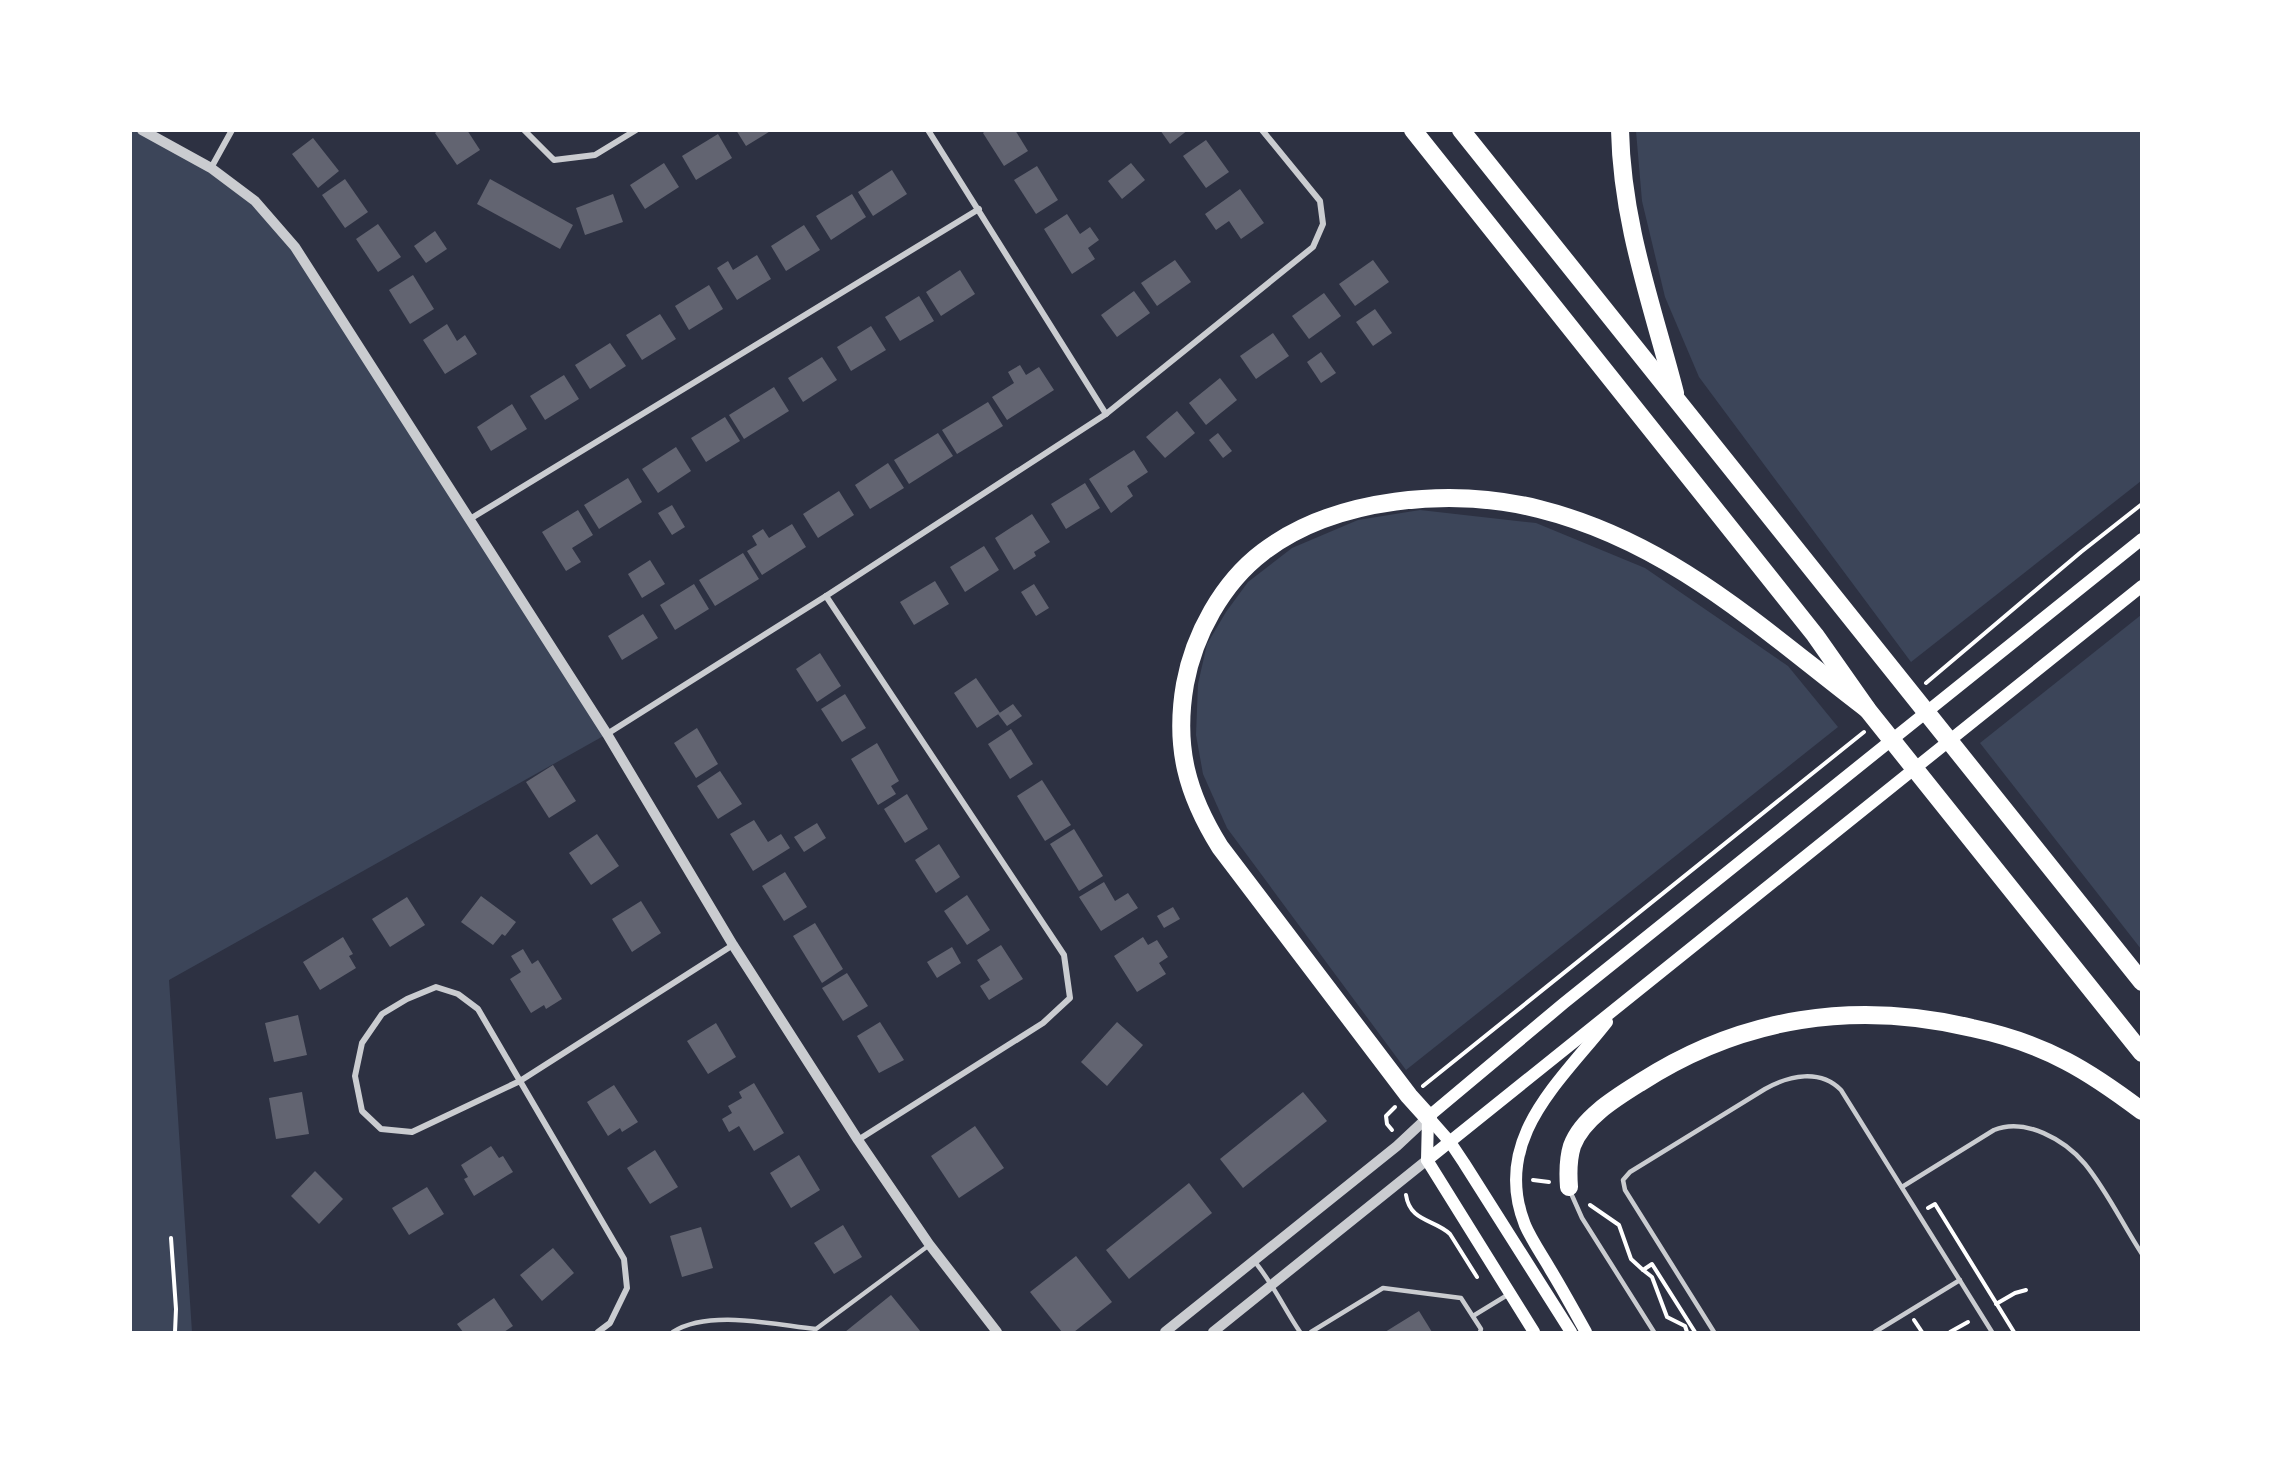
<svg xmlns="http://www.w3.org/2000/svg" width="2272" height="1463" font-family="Helvetica,sans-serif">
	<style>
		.green { fill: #3c4559 }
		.building { fill: #626471 }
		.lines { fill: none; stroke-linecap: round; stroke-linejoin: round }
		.path { stroke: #fff; stroke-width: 4 }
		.service { stroke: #caccd0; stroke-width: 4.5 }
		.minor { stroke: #caccd0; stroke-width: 6 }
		.tertiary { stroke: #caccd0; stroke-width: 10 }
		.secondary { stroke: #fff; stroke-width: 12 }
		.motorway { stroke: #fff; stroke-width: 18 }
	</style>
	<rect width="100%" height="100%" fill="#2d3142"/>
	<!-- green -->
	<g class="green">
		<path d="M141,130l114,71 40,46 312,487 -438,246 23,352h-61l-1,-1201z"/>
		<path d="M1636,131h505v350l-230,181 -212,-285 -34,-80 -23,-96z"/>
		<path d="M1420,510l116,13 109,45 143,98 50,61 -432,343 -179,-242 -24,-54 -7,-39 2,-51 9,-40 19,-32 22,-30 44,-34 66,-28z"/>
		<path d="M2141,615v334l-161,-206z"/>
	</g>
	<!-- building -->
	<g class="building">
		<path d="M439,130h28l13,20 -23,15 -22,-32z"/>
		<path d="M736,130h36l-26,16z"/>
		<path d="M986,130h29l13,21 -24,15 -21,-33z"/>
		<path d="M1160,130h28l-18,14z"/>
		<path d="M718,134l14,24 -36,22 -14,-24z"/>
		<path d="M313,138l26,33 -21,17 -26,-34z"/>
		<path d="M1206,140l23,32 -23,16 -23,-32z"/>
		<path d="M664,163l15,24 -34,22 -15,-24z"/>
		<path d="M1131,163l14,17 -23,19 -14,-18z"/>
		<path d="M1037,166l21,34 -22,14 -22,-34z"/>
		<path d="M892,170l15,24 -34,22 -15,-24z"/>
		<path d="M345,179l23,33 -23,16 -23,-33z"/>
		<path d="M490,179l83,46 -13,24 -83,-45z"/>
		<path d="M1240,189l24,34 -23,16 -12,-18 -13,9 -11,-16z"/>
		<path d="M613,194l10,28 -38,13 -9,-27z"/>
		<path d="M852,194l14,23 -35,23 -15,-24z"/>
		<path d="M1067,214l13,20 10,-7 9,13 -11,8 7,11 -23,15 -28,-45z"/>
		<path d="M378,224l23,33 -23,15 -22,-33z"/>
		<path d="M804,225l16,25 -34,21 -15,-25z"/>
		<path d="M435,231l12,18 -21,14 -12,-17z"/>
		<path d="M757,255l14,24 -34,21 -20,-32 11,-7 5,9z"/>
		<path d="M1175,260l16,22 -34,24 -16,-23z"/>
		<path d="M1373,260l16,22 -34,24 -16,-22z"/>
		<path d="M960,270l15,24 -34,22 -15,-24z"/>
		<path d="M413,275l21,34 -24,15 -21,-34z"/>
		<path d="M709,285l14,24 -34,21 -14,-24z"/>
		<path d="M1134,291l16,22 -33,24 -16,-22z"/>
		<path d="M1324,293l17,23 -32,23 -17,-23z"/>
		<path d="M919,296l15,25 -34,20 -15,-24z"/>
		<path d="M1375,309l17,24 -19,13 -17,-24z"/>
		<path d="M660,314l16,25 -34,21 -16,-25z"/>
		<path d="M447,324l10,17 8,-6 12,19 -32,20 -22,-34z"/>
		<path d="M871,326l15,24 -35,21 -14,-24z"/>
		<path d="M1273,333l16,23 -33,23 -16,-23z"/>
		<path d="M610,343l16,23 -36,23 -15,-24z"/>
		<path d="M1321,352l15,21 -15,10 -14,-21z"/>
		<path d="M822,357l15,23 -34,22 -15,-24z"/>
		<path d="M1020,365l6,10 13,-8 15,23 -47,30 -15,-23 22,-14 -6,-11z"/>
		<path d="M564,375l15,24 -34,21 -15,-24z"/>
		<path d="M1220,378l17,22 -31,25 -17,-22z"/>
		<path d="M774,387l15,24 -45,28 -15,-24z"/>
		<path d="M988,402l15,24 -46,28 -15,-24z"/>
		<path d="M512,404l15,25 -36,22 -14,-24z"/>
		<path d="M1177,411l18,22 -30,25 -19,-21z"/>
		<path d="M725,417l15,24 -34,21 -15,-24z"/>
		<path d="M938,433l15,23 -44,28 -15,-24z"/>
		<path d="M1218,433l14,18 -9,7 -14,-18z"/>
		<path d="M676,447l15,24 -33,22 -16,-24z"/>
		<path d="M1134,450l14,22 -21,14 6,10 -22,17 -22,-34z"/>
		<path d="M888,463l16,25 -34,21 -15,-24z"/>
		<path d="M628,478l14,24 -43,27 -15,-24z"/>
		<path d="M1085,483l15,25 -34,21 -15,-25z"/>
		<path d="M839,491l15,24 -36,23 -15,-24z"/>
		<path d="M672,505l13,22 -13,8 -14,-22z"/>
		<path d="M578,510l15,25 -21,13 9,14 -15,9 -24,-39z"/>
		<path d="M1032,514l18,28 -16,10 2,4 -22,14 -19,-32z"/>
		<path d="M792,524l14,23 -44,28 -15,-24 10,-6 -5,-9 11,-7 6,9z"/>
		<path d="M984,546l15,24 -34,22 -15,-25z"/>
		<path d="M743,553l16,26 -44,27 -16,-26z"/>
		<path d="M650,560l15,24 -23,14 -14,-24z"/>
		<path d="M935,581l14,23 -35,21 -14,-23z"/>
		<path d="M694,584l15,25 -34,21 -15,-25z"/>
		<path d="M1034,584l15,24 -13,8 -15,-24z"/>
		<path d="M643,614l15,24 -36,22 -14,-24z"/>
		<path d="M820,653l21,33 -24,16 -21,-33z"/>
		<path d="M976,678l24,35 -23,15 -23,-35z"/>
		<path d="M845,694l21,34 -24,14 -21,-33z"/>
		<path d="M1013,704l9,12 -15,10 -9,-12z"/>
		<path d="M697,728l21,36 -22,14 -22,-35z"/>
		<path d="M1011,729l22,35 -23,15 -22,-35z"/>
		<path d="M877,743l22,38 -8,5 5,8 -18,11 -27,-46z"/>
		<path d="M553,765l23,36 -27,17 -23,-36z"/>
		<path d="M720,771l22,33 -24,15 -21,-33z"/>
		<path d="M1042,780l29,45 -26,16 -28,-45z"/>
		<path d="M907,794l21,35 -23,14 -21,-34z"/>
		<path d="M754,820l14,22 13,-8 9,14 -37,23 -23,-37z"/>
		<path d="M817,823l9,15 -22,14 -10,-15z"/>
		<path d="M1074,829l29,47 -24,15 -29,-47z"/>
		<path d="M597,834l22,32 -28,19 -22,-32z"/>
		<path d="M939,844l21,33 -24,16 -21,-33z"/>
		<path d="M785,872l22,35 -23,14 -22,-35z"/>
		<path d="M1104,882l11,19 13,-8 10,15 -37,23 -22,-34z"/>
		<path d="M967,895l23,35 -23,15 -23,-34z"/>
		<path d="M481,896l35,26 -11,14 -3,-2 -9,11 -32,-23z"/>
		<path d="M407,897l18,28 -35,22 -18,-28z"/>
		<path d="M641,901l20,32 -29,19 -20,-33z"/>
		<path d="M1173,907l7,12 -16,9 -7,-12z"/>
		<path d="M815,923l28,46 -21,14 -29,-47z"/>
		<path d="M343,937l10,17 -4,2 7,12 -36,22 -17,-28z"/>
		<path d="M1143,937l5,8 9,-5 11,17 -9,6 7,11 -29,18 -23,-36z"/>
		<path d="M1001,945l22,34 -34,21 -9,-14 10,-6 -13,-20z"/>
		<path d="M952,947l9,16 -24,15 -10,-16z"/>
		<path d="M523,949l9,15 6,-4 24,39 -16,10 -2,-4 -13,8 -21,-34 11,-7 -10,-16z"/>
		<path d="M847,973l21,33 -25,15 -21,-33z"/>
		<path d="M298,1015l9,40 -33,7 -9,-39z"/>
		<path d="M880,1022l24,38 -25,13 -22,-37z"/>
		<path d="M1117,1022l26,23 -36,41 -26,-24z"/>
		<path d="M716,1023l20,34 -28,17 -21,-33z"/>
		<path d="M754,1083l30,50 -30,18 -15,-25 -10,6 -7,-13 10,-6 -4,-7 14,-8 -3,-6z"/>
		<path d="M614,1085l24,37 -16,10 -2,-4 -12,8 -21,-34z"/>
		<path d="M302,1092l7,42 -33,5 -7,-41z"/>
		<path d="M1303,1092l24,29 -84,67 -23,-29z"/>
		<path d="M975,1126l29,42 -45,30 -28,-42z"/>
		<path d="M491,1146l8,12 4,-2 10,16 -39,24 -10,-17 4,-2 -7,-12z"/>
		<path d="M655,1150l23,37 -28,17 -23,-36z"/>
		<path d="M799,1155l21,35 -29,18 -21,-35z"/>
		<path d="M315,1171l28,28 -24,25 -28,-28z"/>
		<path d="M1189,1183l23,30 -83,66 -23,-29z"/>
		<path d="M427,1187l17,27 -35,21 -17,-27z"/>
		<path d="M843,1225l19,32 -28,17 -20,-31z"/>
		<path d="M701,1227l12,41 -31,9 -12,-41z"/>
		<path d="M553,1248l21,25 -32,28 -22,-26z"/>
		<path d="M1076,1256l36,46 -38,30h-12l-32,-40z"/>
		<path d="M891,1295l30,37h-76z"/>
		<path d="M494,1298l19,28 -9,6h-41l-6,-8z"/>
		<path d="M1419,1311l13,21h-47z"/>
	</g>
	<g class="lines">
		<!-- path -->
		<g class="path">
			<path d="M1926,683l155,-131 61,-48"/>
			<path d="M1423,1086l441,-354"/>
			<path d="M1392,1130l-5,-6 -1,-8 9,-9"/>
			<path d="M1533,1180l16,2"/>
			<path d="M1406,1195c4,27 28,24 44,39l27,43"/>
			<path d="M1590,1205l29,20 12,34 12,11 9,-6 43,68"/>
			<path d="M1928,1208l7,-4 79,128"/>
			<path d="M171,1238l5,71 -1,23"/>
			<path d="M1643,1270l9,7 15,40 18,9 2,6"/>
			<path d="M1996,1304l19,-11 11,-3"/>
			<path d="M1914,1320l8,12"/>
			<path d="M1950,1332l18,-10"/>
		</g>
		<!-- service -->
		<g class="service">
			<path d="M1902,1187l92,-57c31,-13 71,10 91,34 22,27 38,61 57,90"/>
			<path d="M1570,1191l12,27 72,114"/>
			<path d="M1255,1262c18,22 29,46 45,70"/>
			<path d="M1473,1316l36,-22"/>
			<path d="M673,1332c36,-23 103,-7 143,-3l112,-83"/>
			<path d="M1311,1332l72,-44 78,10 20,31 -1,3"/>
			<path d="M1714,1332l-89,-142 -2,-10 7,-8 135,-83c25,-14 55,-20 76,1l151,242"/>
			<path d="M1875,1332l85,-52"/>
		</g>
		<!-- minor -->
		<g class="minor">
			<path d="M524,130l30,30 41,-5 41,-25"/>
			<path d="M928,130l178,284"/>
			<path d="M211,168l21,-38"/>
			<path d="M470,519l509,-310"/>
			<path d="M826,596l238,359 6,43 -27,25 -185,117"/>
			<path d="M607,734l219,-138 280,-182 207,-167 10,-23 -3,-23 -58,-71"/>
			<path d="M598,1332l12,-9 17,-35 -3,-29 -104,-178 -42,-72 -20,-15 -22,-7 -29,12 -25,15 -20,29 -7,33 7,35 19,18 31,3 108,-51 213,-136"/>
		</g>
		<!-- tertiary -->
		<g class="tertiary">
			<path d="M142,130l69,38 44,33 40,46 312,487 126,211 125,195 71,104 68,88"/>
			<path d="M1165,1332l232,-186 31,-29"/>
			<path d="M1213,1332l214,-172"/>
		</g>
		<!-- secondary -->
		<g class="secondary">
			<path d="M1428,1117l136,-114 578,-464"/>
			<path d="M1428,1117l22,25 14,21 107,169"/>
			<path d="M1428,1117l-1,43 107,172"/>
			<path d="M1427,1160l715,-574"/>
			<path d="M1586,1332c-12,-21 -23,-42 -36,-63 -8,-14 -18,-28 -25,-44 -34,-86 35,-143 82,-203"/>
		</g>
		<!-- motorway -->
		<g class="motorway">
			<path d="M1413,130l402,505 52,74 275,344"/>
			<path d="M1461,130l681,852"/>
			<path d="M1620,130c2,94 32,174 55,263"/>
			<path d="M1428,1117l-19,-21 -189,-249c-33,-53 -46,-100 -35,-163 9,-49 37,-101 78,-132 72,-55 189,-65 276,-43 132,33 223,120 328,200"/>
			<path d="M1569,1187c-1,-13 -1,-28 3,-41 10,-28 45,-49 69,-64 101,-65 214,-82 331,-54 33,7 64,17 94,33 27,14 52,32 76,50"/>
		</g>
	</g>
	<!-- border -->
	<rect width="2272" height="1463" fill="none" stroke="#ffffff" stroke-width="264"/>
</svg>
